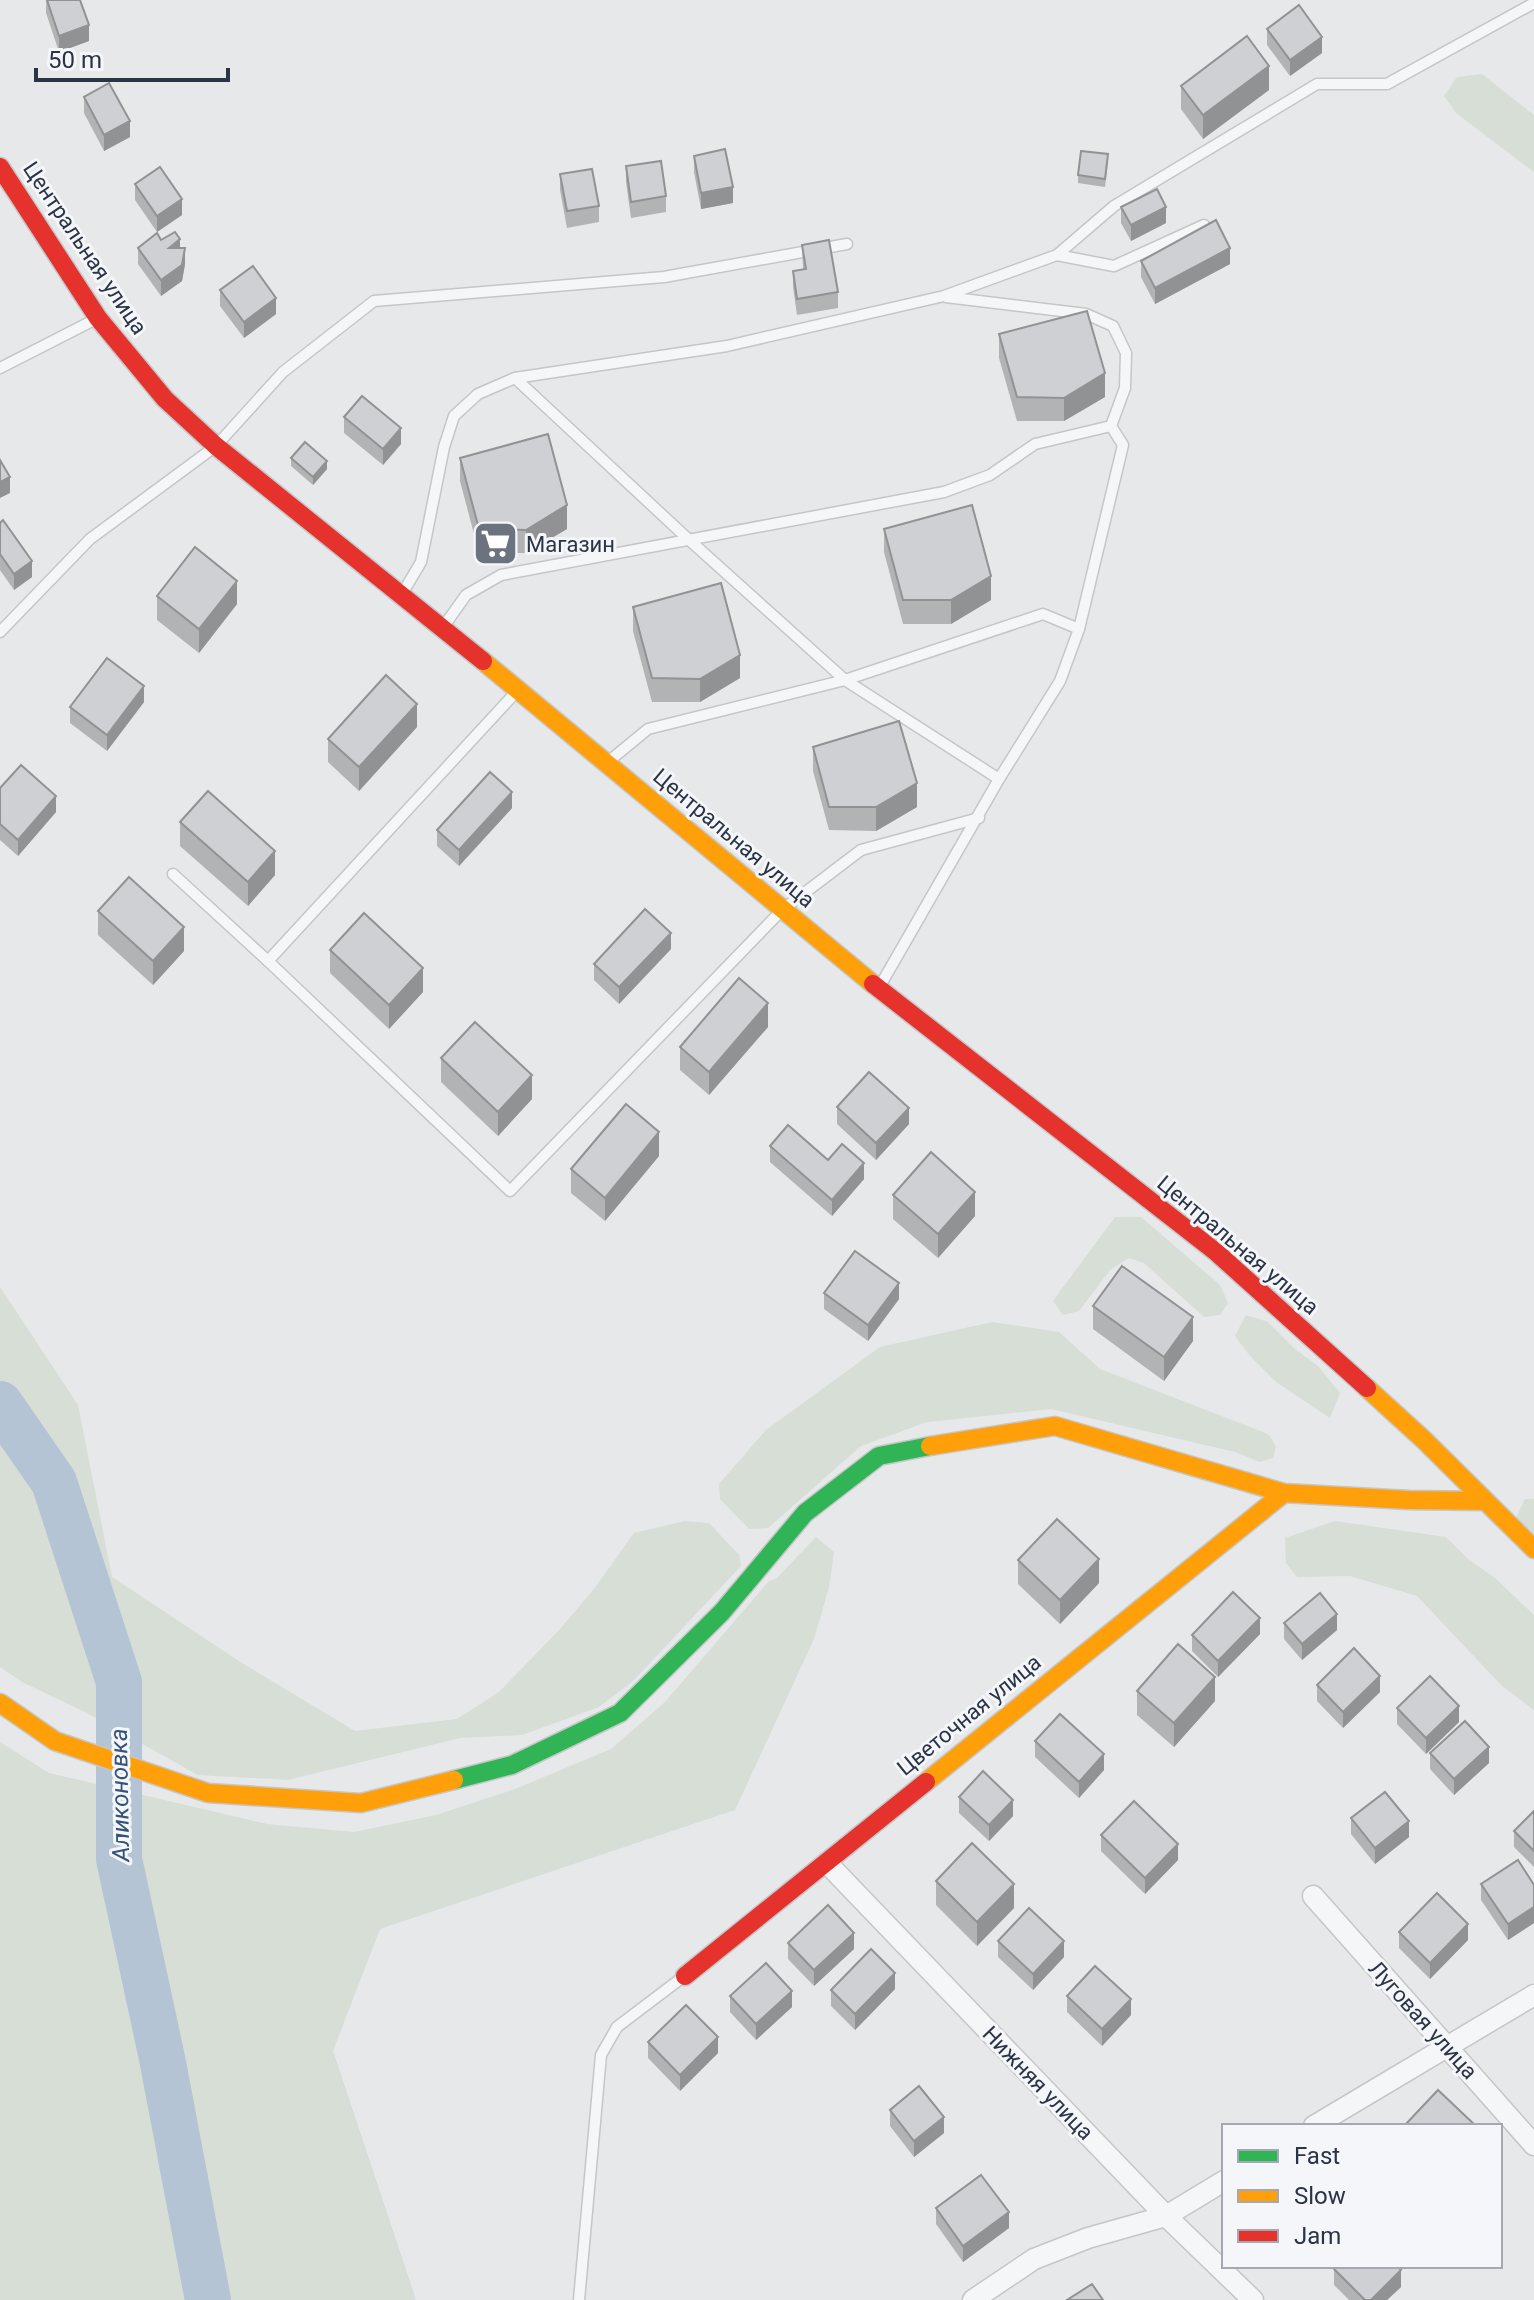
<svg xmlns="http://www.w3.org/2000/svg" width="1534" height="2300" font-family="Roboto,sans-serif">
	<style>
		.green { fill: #d6ded6 }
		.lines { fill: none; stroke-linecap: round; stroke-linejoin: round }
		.river { stroke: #b4c4d5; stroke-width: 46 }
		.lane-casing { stroke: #c4c6c8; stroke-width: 13 }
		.street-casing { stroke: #c4c6c8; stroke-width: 23 }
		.fast-casing { stroke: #c4c6c8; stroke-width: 21 }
		.slow-casing { stroke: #c4c6c8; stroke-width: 21 }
		.jam-casing { stroke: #c4c6c8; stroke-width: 21 }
		.lane { stroke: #f5f6f7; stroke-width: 10 }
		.street { stroke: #f5f6f7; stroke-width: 20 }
		.fast { stroke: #30b455; stroke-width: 18 }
		.slow { stroke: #ff9f0a; stroke-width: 18 }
		.jam { stroke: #e5322d; stroke-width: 18 }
		.wall { fill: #b1b3b5 }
		.shaded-wall { fill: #909294 }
		.building { fill: #ced0d3; stroke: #909294; stroke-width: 2 }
		.labels { text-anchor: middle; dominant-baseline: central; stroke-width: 6; stroke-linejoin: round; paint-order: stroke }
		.street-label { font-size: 22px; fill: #2b3445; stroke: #f4f6f9 }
		.poi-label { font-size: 22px; fill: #2b3445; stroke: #f4f6f9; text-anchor: start }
		.water-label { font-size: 24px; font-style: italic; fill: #34527a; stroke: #f4f6f9 }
	</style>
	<rect width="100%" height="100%" fill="#e6e8ea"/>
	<!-- green -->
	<g class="green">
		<path d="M1482,74l52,41v57l-78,-59 -12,-17 13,-19z"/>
		<path d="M1115,1217h26l79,68 8,18 -8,12 -16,2 -60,-54 -15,-5 -19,12 -31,41 -16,4 -10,-14z"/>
		<path d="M0,1287l78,118 34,172 130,86 113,68 102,-12 42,-27 61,-63 34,-40 40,-56 51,-12 24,2 30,32 2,11 -108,115 -34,26 -77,28 -62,3 -172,42 -90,-5 -113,-63 -61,-29 -24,-16z"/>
		<path d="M1246,1315l22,7 27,27 23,17 22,27 -10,25 -54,-36 -26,-26 -15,-20z"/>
		<path d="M992,1322l67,10 41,37 163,63 7,4 6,11 -3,11 -13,4 -25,-10 -184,-43 -124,13 -66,24 -93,82 -19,1 -29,-30 -1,-15 47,-54 114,-83z"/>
		<path d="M1525,1499h9v42l-20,-19z"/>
		<path d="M1335,1521l111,16 22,22 27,19 39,37v95l-32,-24 -85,-90 -67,-20 -53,1 -11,-14 -1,-25z"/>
		<path d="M816,1537l18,15 -5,35 -15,52 -79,171 -355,119 -47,122 83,249h-416v-558l49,31 218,51 87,8 82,-17 79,-26 96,-40 54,-47 104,-121 8,-3z"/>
	</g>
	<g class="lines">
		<!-- river -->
		<path class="river" d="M0,1404l54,78 65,200v177l43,199 46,242"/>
		<defs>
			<g id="lane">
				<path d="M1057,255l57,-49 203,-122h70l147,-81"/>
				<path d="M946,297l140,17 27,12 13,27 -1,35 -14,38"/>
				<path d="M0,368l96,-49"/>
				<path d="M515,378l172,160 158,142 154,99"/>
				<path d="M402,594l19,-32 23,-115 10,-31 24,-22 37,-16 212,-32 217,-50 113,-41 57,11 90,-41"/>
				<path d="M444,626l22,-31 35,-20 443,-83 46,-17 45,-31 76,-18 12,19 -44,184 -19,52 -61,98 -119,207"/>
				<path d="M0,632l90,-93 126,-93 67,-74 91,-71 290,-24 183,-33"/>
				<path d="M609,761l39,-32 197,-49 198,-66 36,15"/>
				<path d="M173,874l95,87 242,230 272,-281 79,-60 118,-32"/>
				<path d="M268,961l249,-270"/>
				<path d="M579,2300l22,-245 16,-28 66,-50"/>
			</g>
			<g id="street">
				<path d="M827,1863l339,353 87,84"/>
				<path d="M1313,1896l221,249"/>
				<path d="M1314,2126l220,-131"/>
				<path d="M973,2300l61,-41 54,-21 78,-22 58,-35"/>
			</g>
			<path id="fast" d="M454,1780l58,-15 108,-52 102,-101 83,-99 74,-57 51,-10"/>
			<g id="slow">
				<path d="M483,661l390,323"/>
				<path d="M1367,1388l57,52 110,109"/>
				<path d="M930,1446l125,-20 229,67 125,7 76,1"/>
				<path d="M0,1703l55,38 153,52 153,10 93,-23"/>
				<path d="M926,1782l358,-289"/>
			</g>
			<g id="jam">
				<path d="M0,167l98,151 67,81 51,47 267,215"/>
				<path d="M873,984l343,268 151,136"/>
				<path d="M685,1976l241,-194"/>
			</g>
		</defs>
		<!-- lane casing -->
		<use href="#lane" class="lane-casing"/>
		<!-- street casing -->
		<use href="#street" class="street-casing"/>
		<!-- fast casing -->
		<use href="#fast" class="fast-casing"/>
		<!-- slow casing -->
		<use href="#slow" class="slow-casing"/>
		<!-- jam casing -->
		<use href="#jam" class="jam-casing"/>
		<!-- lane -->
		<use href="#lane" class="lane"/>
		<!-- street -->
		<use href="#street" class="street"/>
		<!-- fast -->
		<use href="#fast" class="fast"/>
		<!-- slow -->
		<use href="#slow" class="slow"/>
		<!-- jam -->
		<use href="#jam" class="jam"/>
	</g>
	<!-- wall -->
	<g class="wall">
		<path d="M46,0h34l9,41 -30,11 -13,-39z"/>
		<path d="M1267,29l55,24 -32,23 -23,-31z"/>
		<path d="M1181,86l88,4 -66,49 -22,-30z"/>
		<path d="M84,97l46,40 -26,14 -20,-38z"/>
		<path d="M694,156l39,47 -32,6 -7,-37z"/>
		<path d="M1108,162l-3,25 -27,-4v-8z"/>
		<path d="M626,166l40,30v16l-35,6 -5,-36z"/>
		<path d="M560,174l39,32v16l-32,6 -7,-38z"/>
		<path d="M135,184l47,31 -25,17 -22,-32z"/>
		<path d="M1121,207l45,16 -35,18 -10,-18z"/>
		<path d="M161,240l19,8 5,16 -3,17 -21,15 -23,-32v-16z"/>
		<path d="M802,245l36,47v16l-41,7 -4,-28v-16l10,-2z"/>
		<path d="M1141,261l89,3 -75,40 -14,-27z"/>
		<path d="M220,290l56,24 -32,24 -24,-32z"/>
		<path d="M999,334l106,63 -41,24h-47l-18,-63z"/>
		<path d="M344,417l57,27 -18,21 -39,-32z"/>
		<path d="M291,458l36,11 -14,16 -22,-19z"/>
		<path d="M460,458l107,71 -41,24h-47l-19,-72z"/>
		<path d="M0,523l32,54 -18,13 -14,-20z"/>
		<path d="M884,529l107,71 -40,24h-48l-19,-72z"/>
		<path d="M157,596l80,8 -38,49 -42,-33z"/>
		<path d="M633,607l107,71 -40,24h-48l-19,-71z"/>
		<path d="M144,702l-37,49 -37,-28v-16z"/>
		<path d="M417,727l-58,64 -31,-29v-23z"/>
		<path d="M813,747l104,60 -41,24 -47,-1 -16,-59z"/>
		<path d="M0,788l56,24 -38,44 -18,-16z"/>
		<path d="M512,808l-53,58 -22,-20v-16z"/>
		<path d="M180,822l95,53 -27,31 -68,-60z"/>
		<path d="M98,911l86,40 -31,34 -55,-50z"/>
		<path d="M671,949l-52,55 -25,-24v-16z"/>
		<path d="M330,950l93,42 -34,37 -59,-56z"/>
		<path d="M768,1027l-59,68 -29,-25v-23z"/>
		<path d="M441,1058l91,41 -34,37 -57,-54z"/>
		<path d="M837,1107l72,17 -33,36 -39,-36z"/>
		<path d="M770,1146l58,14 36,19 -32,37 -62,-54z"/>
		<path d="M659,1156l-54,65 -34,-28v-24z"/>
		<path d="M893,1195l82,21 -37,42 -45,-39z"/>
		<path d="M824,1293l75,6 -31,42 -44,-32z"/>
		<path d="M1093,1306l100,35 -29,40 -71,-52z"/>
		<path d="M1018,1560l81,23 -39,41 -42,-40z"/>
		<path d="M1284,1623l53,7 -35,30 -18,-21z"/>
		<path d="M1260,1634l-42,43 -26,-26v-16z"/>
		<path d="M1317,1685l63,7 -37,36 -26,-27z"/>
		<path d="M1137,1691l78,10 -41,46 -37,-32z"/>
		<path d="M1397,1708l62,14 -33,32 -29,-30z"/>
		<path d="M1035,1741l69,29 -25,28 -44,-41z"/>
		<path d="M1430,1753l59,10 -35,32 -24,-26z"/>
		<path d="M959,1797l54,19 -24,25 -30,-28z"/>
		<path d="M1534,1811v56l-20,-20v-16z"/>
		<path d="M1351,1818l58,19 -34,27 -24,-30z"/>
		<path d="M1101,1835l77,25 -33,34 -44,-43z"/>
		<path d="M936,1881l78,27 -37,38 -41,-41z"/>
		<path d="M1481,1884l53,1v38l-26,17 -27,-40z"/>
		<path d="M1399,1932l69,8 -38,39 -31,-31z"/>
		<path d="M998,1941l66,16 -31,33 -35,-33z"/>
		<path d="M788,1943l66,6 -40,37 -26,-27z"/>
		<path d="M895,1989l-40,41 -24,-24v-16z"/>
		<path d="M730,1996l62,11 -36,33 -26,-28z"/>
		<path d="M1067,1996l64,19 -29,31 -35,-34z"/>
		<path d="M648,2042l70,11 -38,38 -32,-33z"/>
		<path d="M890,2110l54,23 -30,24 -24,-31z"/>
		<path d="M936,2208l73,20 -46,34 -27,-38z"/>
		<path d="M1334,2269l67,18 -14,13h-38l-15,-15z"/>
	</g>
	<!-- shaded-wall -->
	<g class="shaded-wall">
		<path d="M89,25v16l-30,11v-16z"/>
		<path d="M1322,37v16l-32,23v-16z"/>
		<path d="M1269,66v24l-66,49v-24z"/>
		<path d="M130,121v16l-26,14v-16z"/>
		<path d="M733,187v16l-32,6v-16z"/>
		<path d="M182,199v16l-25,17v-16z"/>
		<path d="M1166,207v16l-35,18v-16z"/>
		<path d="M180,239v16l-11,-7z"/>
		<path d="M185,248v16l-3,17 -21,15v-16z"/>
		<path d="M1230,248v16l-75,40v-16z"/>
		<path d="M276,298v16l-32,24v-16z"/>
		<path d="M1105,373v24l-41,24v-23z"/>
		<path d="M401,428v16l-18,21v-16z"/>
		<path d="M327,461v8l-14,16v-8z"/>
		<path d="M10,477v16l-10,5v-16z"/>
		<path d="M567,505v24l-41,24v-23z"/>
		<path d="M32,561v16l-18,13v-16z"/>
		<path d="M991,576v24l-40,24v-24z"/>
		<path d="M237,581v23l-38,49v-24z"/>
		<path d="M740,655v23l-40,24v-23z"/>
		<path d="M144,686v16l-37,49v-16z"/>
		<path d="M417,704v23l-58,64v-24z"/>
		<path d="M917,783v24l-41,24v-24z"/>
		<path d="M512,792v16l-53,58v-16z"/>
		<path d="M56,796v16l-38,44v-16z"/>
		<path d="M275,851v24l-27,31v-24z"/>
		<path d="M184,927v24l-31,34v-24z"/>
		<path d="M671,933v16l-52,55v-17z"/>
		<path d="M423,968v24l-34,37v-24z"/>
		<path d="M768,1003v24l-59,68v-23z"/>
		<path d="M532,1075v24l-34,37v-24z"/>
		<path d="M909,1108v16l-33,36v-17z"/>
		<path d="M659,1132v24l-54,65v-23z"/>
		<path d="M864,1163v16l-32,37v-16z"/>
		<path d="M975,1192v24l-37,42v-24z"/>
		<path d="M899,1283v16l-31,42v-16z"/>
		<path d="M1193,1317v24l-29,40v-24z"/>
		<path d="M1099,1559v24l-39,41v-24z"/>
		<path d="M1337,1614v16l-35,30v-16z"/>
		<path d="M1260,1618v16l-42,43v-16z"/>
		<path d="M1380,1676v16l-37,36v-16z"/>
		<path d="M1215,1677v24l-41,46v-24z"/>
		<path d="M1459,1706v16l-33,32v-16z"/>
		<path d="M1489,1747v16l-35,32v-16z"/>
		<path d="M1104,1754v16l-25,28v-16z"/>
		<path d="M1013,1800v16l-24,25v-16z"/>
		<path d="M1409,1821v16l-34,27v-16z"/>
		<path d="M1178,1844v16l-33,34v-16z"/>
		<path d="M1014,1884v24l-37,38v-24z"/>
		<path d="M1534,1907v16l-26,17v-16z"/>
		<path d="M1468,1924v16l-38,39v-16z"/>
		<path d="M854,1933v16l-40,37v-16z"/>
		<path d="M1064,1941v16l-31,33v-16z"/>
		<path d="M895,1973v16l-40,41v-16z"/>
		<path d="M792,1991v16l-36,33v-16z"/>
		<path d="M1131,1999v16l-29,31v-17z"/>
		<path d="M718,2037v16l-38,38v-16z"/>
		<path d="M944,2117v16l-30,24v-16z"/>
		<path d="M1009,2212v16l-46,34v-16z"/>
		<path d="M1401,2270v17l-14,13h-16z"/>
	</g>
	<!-- building -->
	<g class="building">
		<path d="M47,0h33l9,25 -30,11z"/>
		<path d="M1299,5l23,32 -32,23 -23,-31z"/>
		<path d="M1247,36l22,30 -66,49 -22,-29z"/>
		<path d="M109,83l21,38 -26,14 -20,-38z"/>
		<path d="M725,149l8,38 -32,6 -7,-37z"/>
		<path d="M1081,151l27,3 -3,25 -27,-4z"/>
		<path d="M661,161l5,35 -35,6 -5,-36z"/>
		<path d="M160,167l22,32 -25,17 -22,-32z"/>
		<path d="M592,169l7,37 -32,5 -7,-37z"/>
		<path d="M1157,189l9,18 -35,18 -10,-18z"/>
		<path d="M1216,220l14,28 -75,40 -14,-27z"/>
		<path d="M175,232l5,7 -11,9h16l-3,17 -21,15 -23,-32 19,-15 4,7z"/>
		<path d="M829,240l9,52 -41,7 -4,-28 13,-2 -4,-24z"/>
		<path d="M253,266l23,32 -32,24 -24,-32z"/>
		<path d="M1087,311l18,62 -41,25 -47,-1 -18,-63z"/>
		<path d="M362,396l39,32 -18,21 -39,-32z"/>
		<path d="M548,434l19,71 -41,25 -47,-1 -19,-71z"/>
		<path d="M305,442l22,19 -14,16 -22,-19z"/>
		<path d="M0,460l10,17 -10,5z"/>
		<path d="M972,505l19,71 -40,24h-48l-19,-71z"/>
		<path d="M3,520l29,41 -18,13 -14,-20v-31z"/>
		<path d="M195,547l42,34 -38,48 -42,-33z"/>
		<path d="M721,583l19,72 -40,24 -48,-1 -19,-71z"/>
		<path d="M107,658l37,28 -37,49 -37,-28z"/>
		<path d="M386,675l31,29 -58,63 -31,-28z"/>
		<path d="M899,721l18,62 -41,24h-47l-16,-60z"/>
		<path d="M21,765l35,31 -38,44 -18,-16v-36z"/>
		<path d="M490,772l22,20 -53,58 -22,-20z"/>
		<path d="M208,791l67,60 -27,31 -68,-60z"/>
		<path d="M129,877l55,50 -31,34 -55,-50z"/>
		<path d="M645,909l26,24 -52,54 -25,-23z"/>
		<path d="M364,913l59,55 -34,37 -59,-55z"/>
		<path d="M739,978l29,25 -59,69 -29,-25z"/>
		<path d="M475,1022l57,53 -34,37 -57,-54z"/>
		<path d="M869,1072l40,36 -33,35 -39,-36z"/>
		<path d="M626,1104l33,28 -54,66 -34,-29z"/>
		<path d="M788,1125l40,35 14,-16 22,19 -32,37 -62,-54z"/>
		<path d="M931,1152l44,40 -37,42 -45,-39z"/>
		<path d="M855,1251l44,32 -31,42 -44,-32z"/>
		<path d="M1122,1266l71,51 -29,40 -71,-51z"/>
		<path d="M1057,1519l42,40 -39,41 -42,-40z"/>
		<path d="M1233,1592l27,26 -42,43 -26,-26z"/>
		<path d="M1320,1593l17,21 -35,30 -18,-21z"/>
		<path d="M1178,1644l37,33 -41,46 -37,-32z"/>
		<path d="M1354,1648l26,28 -37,36 -26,-27z"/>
		<path d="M1430,1676l29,30 -33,32 -29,-30z"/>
		<path d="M1060,1714l44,40 -25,28 -44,-41z"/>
		<path d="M1465,1721l24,26 -35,32 -24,-26z"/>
		<path d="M983,1771l30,29 -24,25 -30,-28z"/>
		<path d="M1385,1792l24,29 -34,27 -24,-30z"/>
		<path d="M1134,1801l44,43 -33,34 -44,-43z"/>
		<path d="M1534,1811v40l-20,-20z"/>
		<path d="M972,1843l42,41 -37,38 -41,-41z"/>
		<path d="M1518,1860l16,25v22l-26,17 -27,-40z"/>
		<path d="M1437,1893l31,31 -38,39 -31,-31z"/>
		<path d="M828,1905l26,28 -40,37 -26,-27z"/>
		<path d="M1029,1908l35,33 -31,33 -35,-33z"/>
		<path d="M871,1949l24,24 -40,41 -24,-24z"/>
		<path d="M766,1963l26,28 -36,33 -26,-28z"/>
		<path d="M1095,1966l36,33 -29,30 -35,-33z"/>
		<path d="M686,2005l32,32 -38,38 -32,-33z"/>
		<path d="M919,2086l25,31 -30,24 -24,-31z"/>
		<path d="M1438,2090l38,36h-72z"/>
		<path d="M981,2175l28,37 -46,34 -27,-38z"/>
		<path d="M1337,2266h60l4,4 -30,30h-6l-31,-31z"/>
		<path d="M1092,2284l11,16h-36z"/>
	</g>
	<!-- icons -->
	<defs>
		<symbol id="supermarket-square" viewBox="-11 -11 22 22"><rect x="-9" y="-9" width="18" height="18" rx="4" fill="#6c737f" stroke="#f4f6f9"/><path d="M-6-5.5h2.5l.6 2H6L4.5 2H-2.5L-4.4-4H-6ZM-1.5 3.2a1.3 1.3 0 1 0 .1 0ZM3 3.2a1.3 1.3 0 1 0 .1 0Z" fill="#fff"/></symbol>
	</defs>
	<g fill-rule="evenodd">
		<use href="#supermarket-square" x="470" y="518" width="51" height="51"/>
	</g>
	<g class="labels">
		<!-- street labels -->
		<g class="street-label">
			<text transform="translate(85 248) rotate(56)">Центральная улица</text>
			<text transform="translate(734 838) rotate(40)">Центральная улица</text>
			<text transform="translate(1238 1245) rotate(40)">Центральная улица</text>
			<text transform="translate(969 1715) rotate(-39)">Цветочная улица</text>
			<text transform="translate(1423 2020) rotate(48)">Луговая улица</text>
			<text transform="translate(1038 2083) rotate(46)">Нижняя улица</text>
		</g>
		<!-- poi labels -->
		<g class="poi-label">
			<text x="526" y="544">Магазин</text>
		</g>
		<!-- water labels -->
		<g class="water-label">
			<text transform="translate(120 1795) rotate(-91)">Аликоновка</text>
		</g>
	</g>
	<!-- legend -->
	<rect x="1222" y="2124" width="280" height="144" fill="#f4f6f9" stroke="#a4a8b1" stroke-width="2"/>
	<rect x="1238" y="2150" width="40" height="12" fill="#30b455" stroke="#a4a8b1" stroke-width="2"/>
	<text x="1294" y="2164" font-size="24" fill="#2b3445">Fast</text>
	<rect x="1238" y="2190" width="40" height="12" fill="#ff9f0a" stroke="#a4a8b1" stroke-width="2"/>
	<text x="1294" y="2204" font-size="24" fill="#2b3445">Slow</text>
	<rect x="1238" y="2230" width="40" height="12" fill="#e5322d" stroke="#a4a8b1" stroke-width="2"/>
	<text x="1294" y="2244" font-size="24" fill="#2b3445">Jam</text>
	<!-- scale -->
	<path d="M36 68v12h192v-12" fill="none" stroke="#2b3445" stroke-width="4"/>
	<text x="48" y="68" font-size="24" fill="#2b3445" stroke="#f4f6f9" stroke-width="6" paint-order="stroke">50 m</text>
</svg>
